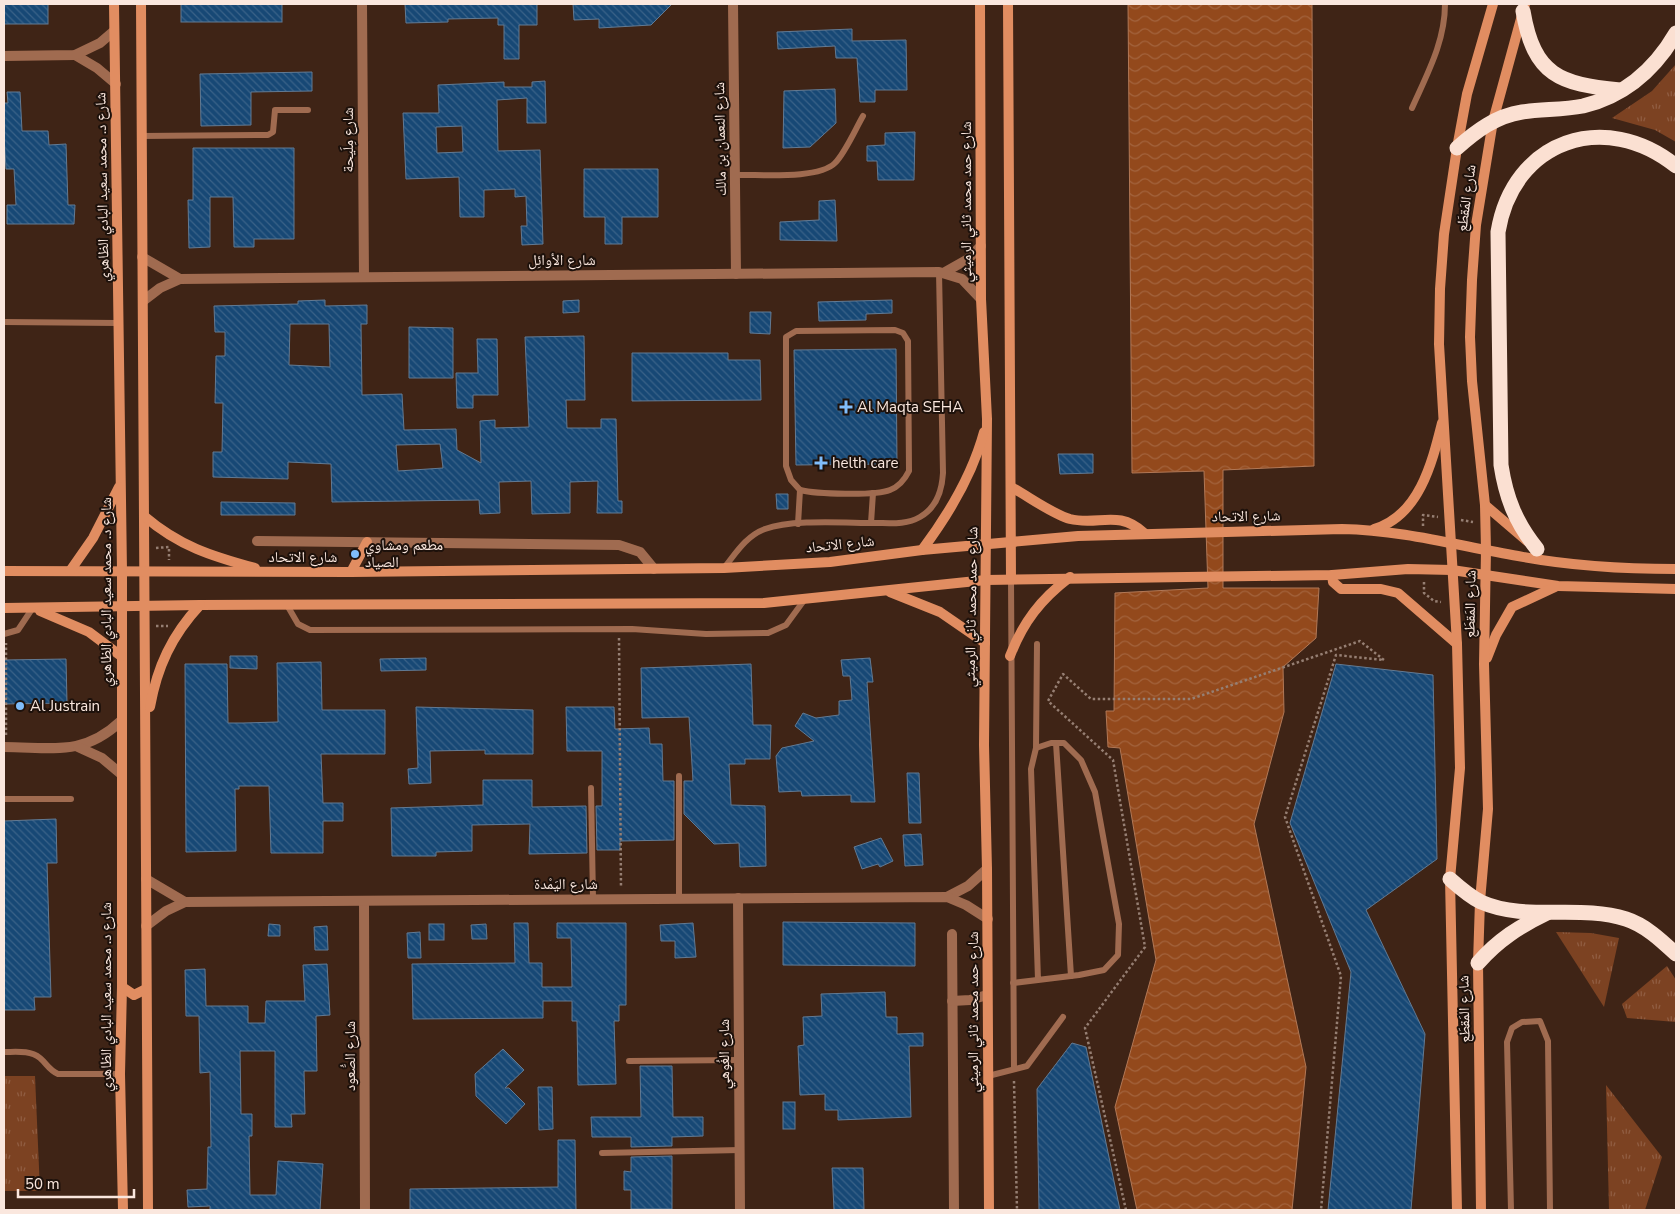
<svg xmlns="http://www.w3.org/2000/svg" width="1680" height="1214" font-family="'Nunito Sans','Noto Naskh Arabic',sans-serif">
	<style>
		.grass { fill: url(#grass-tufts) }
		.water { fill: url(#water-waves); stroke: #b27856 }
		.building { fill: url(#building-back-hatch); stroke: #627a93; fill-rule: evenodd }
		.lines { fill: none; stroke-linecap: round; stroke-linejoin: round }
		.path { stroke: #967f73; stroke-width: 2.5; stroke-dasharray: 2.5 2.5; stroke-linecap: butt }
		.lane { stroke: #a06b50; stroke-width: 6 }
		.street { stroke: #a06b50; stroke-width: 10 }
		.secondary { stroke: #e18d61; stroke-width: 10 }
		.highway { stroke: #fbe0d2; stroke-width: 15 }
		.poi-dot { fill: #80bdfa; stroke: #1d110b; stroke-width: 2 }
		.labels { text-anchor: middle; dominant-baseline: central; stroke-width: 4; stroke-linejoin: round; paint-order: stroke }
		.street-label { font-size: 15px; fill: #fae7de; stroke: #1d110b }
		.poi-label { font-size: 15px; fill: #fae7de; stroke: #1d110b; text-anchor: start }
	</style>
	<defs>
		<pattern id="grass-tufts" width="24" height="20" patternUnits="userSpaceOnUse" patternTransform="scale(1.25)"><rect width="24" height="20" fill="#7c4222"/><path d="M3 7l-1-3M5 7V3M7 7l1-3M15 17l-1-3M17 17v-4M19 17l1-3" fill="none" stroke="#905d42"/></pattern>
		<pattern id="water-waves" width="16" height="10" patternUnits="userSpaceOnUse" patternTransform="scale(1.25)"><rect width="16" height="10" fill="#93491c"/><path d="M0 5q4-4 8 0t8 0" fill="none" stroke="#a3633d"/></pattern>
		<pattern id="building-back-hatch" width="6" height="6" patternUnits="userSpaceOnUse" patternTransform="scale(1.25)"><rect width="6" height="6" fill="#174875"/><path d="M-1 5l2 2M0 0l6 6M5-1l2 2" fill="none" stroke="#3a6288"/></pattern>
	</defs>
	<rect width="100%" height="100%" fill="#3f2416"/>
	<!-- grass -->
	<g class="grass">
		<path d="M1676,64v78l-21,-12 -43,-12 40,-27z"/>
		<path d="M1556,932l35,1 28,5 -15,69z"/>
		<path d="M1667,966l9,14v42l-49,-4 -5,-14z"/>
		<path d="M4,1076h31l5,115h-36z"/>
		<path d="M1606,1085l56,72 -17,53h-36z"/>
	</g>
	<!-- water -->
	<path class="water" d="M1128,4h184l2,462 -91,4v118h96l-3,50 -33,29 1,45 -30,112 52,243 -14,143h-155l-22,-103 41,-147 -36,-212 -12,-1 -2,-36h8l1,-118 93,-5 -4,-117 -72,2z"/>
	<!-- building -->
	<g class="building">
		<rect x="4" y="4" width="44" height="20"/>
		<rect x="181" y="4" width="101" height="18"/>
		<path d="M405,4h132v21h-18v34h-15v-34h-6v-7l-50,1v3l-42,1z"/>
		<path d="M573,4h99l-21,21 -52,3v-9l-25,1z"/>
		<path d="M852,29v12l54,-1 1,50h-32v12h-15l-3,-44h-21l-1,-12 -57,3 -1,-17z"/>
		<path d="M312,72v19l-61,1v33l-50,1 -1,-52z"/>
		<path d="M545,81l1,42h-19v-25l-30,2 1,51 42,-1 3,94 -21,1 -1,-19h6l-1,-30 -11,1v-8l-31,1v27h-24l-1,-40 -53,2 -3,-66h36l-1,-28 66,-3v5h28v-5zM462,126l1,26 -26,1 -1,-26z"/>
		<path d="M835,89l1,34 -26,24 -27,1 1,-57z"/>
		<path d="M7,92h13l2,39h26l1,14 17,-1 2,61h7l-1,19h-67v-19h9l-2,-36h-8l-2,-33v-33h4z"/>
		<path d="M915,132l-1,48h-36l-1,-19h-10v-15l18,-1v-12z"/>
		<path d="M193,148h101v91h-40v8h-20l-1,-50h-23v50l-21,1 -1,-48h5z"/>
		<path d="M584,169h74v48h-36v27h-17v-27h-21z"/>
		<path d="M835,200l2,41 -57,-1v-18l39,-2v-19z"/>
		<path d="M325,300v6l42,-1v19h-6l1,71 40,-1 2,36 52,-1 1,21 24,13 -1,-42 15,-1v8l34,-1 -4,-90 59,-1 1,64h-19l1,28h34v-9h15l2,82h4v12h-25l1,-32 -28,1v31l-38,1 -1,-33 -32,1 1,31 -20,1 -1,-14 -147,2 -1,-38 -43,-2v17l-75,-2v-25h9l1,-49h-8l1,-47h9v-24h-10l-1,-26 84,-2v-3zM290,324h39l1,43 -41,-2zM440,444l3,24 -45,3 -2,-26z"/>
		<path d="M579,300v12l-16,1v-12z"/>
		<path d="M892,300v13l-26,1v6l-47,1 -1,-19z"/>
		<path d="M750,312h21l-1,22 -20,-1z"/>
		<path d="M409,327l44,1v50h-44z"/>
		<path d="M477,339h20l1,56h-25v13h-16l-1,-35h22z"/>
		<path d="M896,349l1,115 -101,1 -2,-115z"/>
		<path d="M632,353h96v7h32l1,40 -129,1z"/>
		<path d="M1058,454h35v19l-33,1z"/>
		<path d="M776,494h12v15h-11z"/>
		<path d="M221,502l74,1v12h-74z"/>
		<path d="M230,656h27v13l-27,-1z"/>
		<path d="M426,658v12l-45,1 -1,-12z"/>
		<path d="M870,658l3,24h-6l8,120h-24v-7l-49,1 -1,-5 -22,1 -3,-36 6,-8 32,-7 -19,-15 8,-13 13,5 23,-3v-14l13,-1 -2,-24h-7l-2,-16z"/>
		<path d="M66,659l1,44 -63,1v-44z"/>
		<path d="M321,662l1,48h63v44h-64l2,49h20v18h-20v32h-52l-2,-67h-30v3h-4l1,62 -50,1 -1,-188h42l1,59h15l35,-1 -1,-59z"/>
		<path d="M751,664l2,61h18l-1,34h-25v5h-16l2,41 34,1 1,60 -26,1 -1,-24 -25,1 -30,-30v-33h9l-4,-64 -47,1 -1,-50z"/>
		<path d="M1336,664l97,11 4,184 -71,51 59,124 -14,176h-83l23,-238 -61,-149z"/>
		<path d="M416,707l117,3v44h-48v-4l-55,1 1,32 -22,1 -1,-15 10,-1z"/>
		<path d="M566,707h48l1,22 34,-1 1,16h12l1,37h11v59l-54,1v9h-23l-1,-44h6v-55h-35z"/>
		<path d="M907,773h12l2,50h-12z"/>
		<path d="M483,780h49v27l54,-1 1,47 -58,1 1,-30 -58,1v26l-36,1v4h-44l-1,-48 92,-3z"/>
		<path d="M56,819l1,44h-10l4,134h-17l1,13h-31v-189z"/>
		<path d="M921,834l2,31 -18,1 -2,-31z"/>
		<path d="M881,838l12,23 -13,6 -2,-3 -16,5 -8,-22z"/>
		<path d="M783,922l132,1v43l-132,-1z"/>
		<path d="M514,923h14l1,40h13v24h30l-1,-49h-14v-15h69v82h-7v16h-5l2,63 -38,1 -1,-64h-5v-20h-29v17l-130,1 -1,-55 103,-1z"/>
		<path d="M693,923l3,34 -21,1v-17h-14l-1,-16z"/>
		<path d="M269,924l11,1v11h-12z"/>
		<rect x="429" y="924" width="15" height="16"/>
		<path d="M486,924l1,15h-15l-1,-14z"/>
		<path d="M327,926l1,24h-13l-1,-23z"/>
		<path d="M420,932l1,26h-13l-1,-25z"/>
		<path d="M327,964l3,51 -14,1 1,55h-13l1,43h-14l1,13h-17v-76h-35l1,63h11v22h-3l1,59h26l2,-34 45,3 -3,46h-110v-4l-22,1 -1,-17 20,-1 1,-42h3l-1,-75 -10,1 -1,-57h-13l-1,-46 20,-1 1,37h42v17h17l1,-22h39l-2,-36z"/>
		<path d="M885,992l1,25h11v17l26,-1v13h-14l2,71 -73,3v-10h-13v-16l-25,1 -2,-49 6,-1 -1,-28 19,-1 -1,-22z"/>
		<path d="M1072,1043l14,4 34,163h-81l-2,-121z"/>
		<path d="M503,1049l21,21 -19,18h4l16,16 -19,20 -30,-28 -1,-22z"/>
		<path d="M640,1066h32l1,51h30v19l-31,1v9l-41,1v-10h-39l-1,-20h50z"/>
		<path d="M538,1087h14l1,42 -14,1z"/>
		<rect x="783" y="1102" width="12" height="27"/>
		<path d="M558,1140h17l1,70h-166v-21l148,-2z"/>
		<path d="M672,1156v53h-41v-19h-7v-19l7,1v-15z"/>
		<path d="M832,1168h31l1,42h-30z"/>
	</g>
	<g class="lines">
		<!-- path -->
		<g class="path">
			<path d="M1461,520l12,2"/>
			<path d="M1423,526v-11l15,2"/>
			<path d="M156,548l13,-1v13"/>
			<path d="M1424,582v11l10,8 7,1"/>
			<path d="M156,626h12"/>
			<path d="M619,638l2,250"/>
			<path d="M6,735v-92"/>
			<path d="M1014,1081l3,129"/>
			<path d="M1126,1210l-41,-182 60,-81 -32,-187 -65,-59 15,-27 28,25h100l169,-58 24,19 -48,-5 -51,162 56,159 -20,234"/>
		</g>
		<!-- lane -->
		<g class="lane">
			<path d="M1412,108c15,-34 33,-66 33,-104"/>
			<path d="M141,136l127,-1 5,-3 2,-22h33"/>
			<path d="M735,175c23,-1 83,5 100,-12 10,-10 20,-33 28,-47"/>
			<path d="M4,322l114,1"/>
			<path d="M895,330l8,3 5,8 1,130c-4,8 -11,16 -19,19 -15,6 -74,4 -90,0l-9,-10 -5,-14v-129l10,-6z"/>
			<path d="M871,523l2,-30"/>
			<path d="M798,524l2,-34"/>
			<path d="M724,568c12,-15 22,-32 41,-39 27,-10 80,-6 110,-6 15,0 31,2 45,-6 16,-9 22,-26 23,-44l-4,-201"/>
			<path d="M1011,579l3,490"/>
			<path d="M287,605l11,19 12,6 322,-1 74,5 62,-1 18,-8 19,-26"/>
			<path d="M4,634l14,-4 14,-21"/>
			<path d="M1056,743l15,233"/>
			<path d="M1036,748l1,-104"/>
			<path d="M591,788l2,111"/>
			<path d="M4,799h67"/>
			<path d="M679,899v-123"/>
			<path d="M1013,983l66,-8 25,-5 14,-15 1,-31 -24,-132 -14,-32 -17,-17h-13l-15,5 -5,21 7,211"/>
			<path d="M4,1052c12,0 26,-2 36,6 7,6 9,12 18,16h62"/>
			<path d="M629,1061l110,-1"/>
			<path d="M988,1076l39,-10 36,-49"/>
			<path d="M602,1153l138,-3"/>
			<path d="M1511,1210l-4,-168 5,-14 10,-6 18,-1 8,20 2,169"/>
		</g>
		<!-- street -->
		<g class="street">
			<path d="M362,4l2,273"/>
			<path d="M733,4l3,270"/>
			<path d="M75,55l22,13 19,16"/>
			<path d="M4,56l71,-1 25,-12 14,-12"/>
			<path d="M142,257l38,22"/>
			<path d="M945,272l23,-13 13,-13"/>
			<path d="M143,301l17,-13 20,-9 759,-7 23,7 19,20"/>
			<path d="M257,541l362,4 21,7 14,17"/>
			<path d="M4,747c47,0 79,10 117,-26"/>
			<path d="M78,747l24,11 19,16"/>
			<path d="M146,879l39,23"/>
			<path d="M947,897l21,-11 19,-17"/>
			<path d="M738,898l2,312"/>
			<path d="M364,901l1,309"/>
			<path d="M146,926l20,-15 19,-9 762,-5 19,8 22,14"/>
			<path d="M952,934l2,276"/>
			<path d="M952,1001l18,-1 17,-5"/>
		</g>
		<!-- secondary -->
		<g class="secondary">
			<path d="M114,4l8,567v416l-2,87 3,136"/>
			<path d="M141,4l7,1206"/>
			<path d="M980,4l1,295 6,120 -3,326 3,124 2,341"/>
			<path d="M1008,4l3,575"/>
			<path d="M1011,487c17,9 41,27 59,32 29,7 48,-10 74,14"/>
			<path d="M1485,505l42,36"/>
			<path d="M144,516c35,30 67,40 111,52"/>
			<path d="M1374,529c45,-13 58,-66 68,-106"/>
			<path d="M922,550c27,-36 50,-74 62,-118"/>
			<path d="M4,571l347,1 373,-4 106,-6 92,-12 156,-14 264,-7c60,1 117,17 176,27 52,10 105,13 158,13"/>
			<path d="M70,571l23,-33 26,-51"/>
			<path d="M351,572l16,-30"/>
			<path d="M1332,575l1,7 8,7h40l17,4 59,51"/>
			<path d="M890,592l50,20 45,31"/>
			<path d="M4,608l196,-3 564,-2 222,-23 346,-5 76,-6 44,1 106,16 118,3"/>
			<path d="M40,611l49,21 32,24"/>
			<path d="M1010,656c13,-34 31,-57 60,-79"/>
			<path d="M1487,658l9,-23 16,-28 43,-20"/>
			<path d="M150,707c7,-40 22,-72 50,-102"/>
			<path d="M122,987l12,8 12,-6"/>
			<path d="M1457,1210l-7,-331 10,-111 -3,-124 -18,-300 1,-55 4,-55 13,-86 10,-54 26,-90"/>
			<path d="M1481,1210l-3,-247 2,-62 8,-92 -4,-145 2,-114 -1,-45 -13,-124 -2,-44 2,-57 4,-55 17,-104 32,-117"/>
		</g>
		<!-- highway -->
		<g class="highway">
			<path d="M1523,11c11,65 37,73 97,79"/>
			<path d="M1457,148c19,-17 39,-32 65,-36 20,-3 41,-2 61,-6 41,-10 72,-37 93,-73"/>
			<path d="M1537,549c-21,-26 -31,-51 -36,-84l-3,-233c15,-92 107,-123 178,-66"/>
			<path d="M1450,879c9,8 19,17 31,23 45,20 98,2 145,17 19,6 35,21 50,35"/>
			<path d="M1478,963c20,-23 42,-37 69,-50"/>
		</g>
	</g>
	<!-- markers -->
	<g class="poi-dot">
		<path d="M843.5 399.5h5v5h5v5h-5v5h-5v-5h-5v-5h5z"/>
		<path d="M818.5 455.5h5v5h5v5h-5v5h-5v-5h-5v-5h5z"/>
		<circle cx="355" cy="554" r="5"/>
		<circle cx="20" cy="706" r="5"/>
	</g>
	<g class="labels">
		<!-- street labels -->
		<g class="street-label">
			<text transform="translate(720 139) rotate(-91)">شارع النعمان بن مالك</text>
			<text transform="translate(348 140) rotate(-90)">شارع مِلَيحة</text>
			<text transform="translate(102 187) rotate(-91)">شارع د. محمد سعيد البادي الظاهري</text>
			<text transform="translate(1466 198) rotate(-82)">شارع المَقطَع</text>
			<text transform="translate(966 202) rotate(-90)">شارع حمد محمد ثاني الرميثي</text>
			<text x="562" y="260">شارع الأوائِل</text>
			<text transform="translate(1246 516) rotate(-1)">شارع الاتحاد</text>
			<text transform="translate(840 544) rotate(-6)">شارع الاتحاد</text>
			<text x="303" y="557">شارع الاتحاد</text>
			<text transform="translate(106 592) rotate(-90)">شارع د. محمد سعيد البادي الظاهري</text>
			<text transform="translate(1470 604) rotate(-89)">شارع المَقطَع</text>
			<text transform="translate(971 607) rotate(-89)">شارع حمد محمد ثاني الرميثي</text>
			<text x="566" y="884">شارع اليَمْدة</text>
			<text transform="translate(106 997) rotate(-90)">شارع د. محمد سعيد البادي الظاهري</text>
			<text transform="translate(1464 1009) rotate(-91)">شارع المَقطَع</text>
			<text transform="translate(973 1012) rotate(-90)">شارع حمد محمد ثاني الرميثي</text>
			<text transform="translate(724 1054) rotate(-90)">شارع الغُوهي</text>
			<text transform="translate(350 1056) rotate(-90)">شارع الصُّعود</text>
		</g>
		<!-- poi labels -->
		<g class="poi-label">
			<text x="857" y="407">Al Maqta SEHA</text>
			<text x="832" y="463">helth care</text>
			<text x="365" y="545">مطعم ومشاوي<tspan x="365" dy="17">الصياد</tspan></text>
			<text x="30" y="706">Al Justrain</text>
		</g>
	</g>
	<!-- border -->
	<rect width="1680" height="1214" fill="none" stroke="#fae7de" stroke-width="10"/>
	<!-- scale -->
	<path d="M18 1189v8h116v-8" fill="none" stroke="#fae7de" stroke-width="2.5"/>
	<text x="25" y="1189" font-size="15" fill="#fae7de" stroke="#1d110b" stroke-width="4" paint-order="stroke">50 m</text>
</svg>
